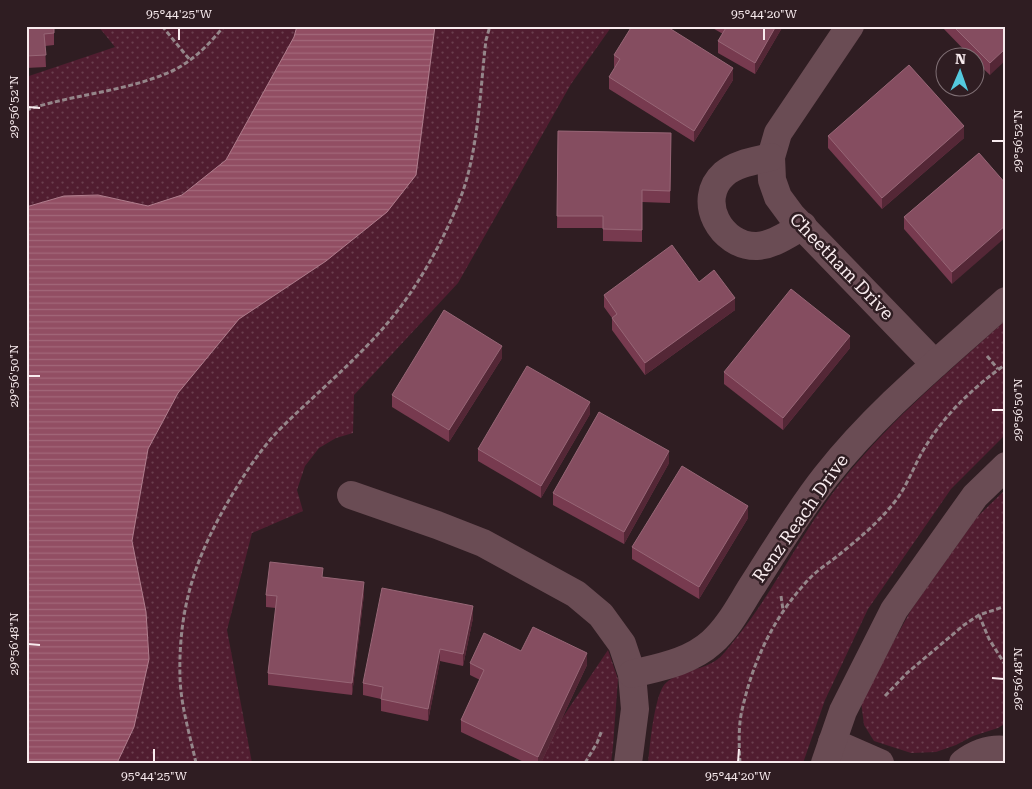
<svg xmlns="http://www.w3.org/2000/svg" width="1032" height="789" font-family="'Roboto Serif',serif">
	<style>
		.grass { fill: url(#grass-dots) }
		.water { fill: url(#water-rules); stroke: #b17d8d }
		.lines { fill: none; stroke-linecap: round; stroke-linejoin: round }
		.path { stroke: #95868a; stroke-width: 3; stroke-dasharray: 5 2.5; stroke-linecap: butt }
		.minor { stroke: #6a4c54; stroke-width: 28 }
		.tertiary { stroke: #6a4c54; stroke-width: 28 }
		.wall { fill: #773a4f }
		.shaded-wall { fill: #542736 }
		.building { fill: #854d60; stroke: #976676 }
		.ticks { fill: none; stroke: #f8ebee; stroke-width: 2 }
		.labels { text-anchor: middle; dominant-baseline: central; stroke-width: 5; stroke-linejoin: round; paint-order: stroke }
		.street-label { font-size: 18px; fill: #f8ebee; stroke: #2f1d22 }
		.neatline { fill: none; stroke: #f8ebee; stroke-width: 2 }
		.ticks-label { font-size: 12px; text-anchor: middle; fill: #f8ebee }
	</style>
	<defs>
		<pattern id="grass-dots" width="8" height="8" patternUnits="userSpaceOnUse" patternTransform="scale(1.25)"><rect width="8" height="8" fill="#511d30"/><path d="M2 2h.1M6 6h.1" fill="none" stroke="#6b3e4e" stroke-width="1.8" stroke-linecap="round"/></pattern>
		<pattern id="water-rules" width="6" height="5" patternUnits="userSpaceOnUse" patternTransform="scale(1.25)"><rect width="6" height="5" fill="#924e63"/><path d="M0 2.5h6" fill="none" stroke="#a2687a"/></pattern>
	</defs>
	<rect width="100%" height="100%" fill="#2f1d22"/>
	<!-- grass -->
	<g class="grass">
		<path d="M98,26h199l-3,11 -68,123 -44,35 -34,11 -50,-11 -34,1 -38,11v-130l89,-30z"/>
		<path d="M435,26h177l-41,58 -113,199 -104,112 -1,38 -17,5 -17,10 -14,18 -8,24 6,21 -51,22 -25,97 25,133h-135l17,-36 15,-68 -3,-47 -14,-71 16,-92 30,-56 61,-74 87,-58 90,-86z"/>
		<path d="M1006,320v114l-55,55 -83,120 -43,91 -22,63h-155c2,-18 6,-64 16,-78 11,-13 38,-15 51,-24 7,-4 13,-13 18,-19 38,-46 64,-101 99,-148 49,-66 113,-119 174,-174z"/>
		<path d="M1006,489v234l-8,5 -25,8 -17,9 -20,7 -25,1 -37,-12 -10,-16 -3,-24 50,-91 66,-93z"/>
		<path d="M608,650l10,29 -5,67 -2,17h-79z"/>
	</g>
	<!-- water -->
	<path class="water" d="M297,26h138l-19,149 -29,37 -61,49 -87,58 -61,74 -30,56 -16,92 14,71 3,47 -15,68 -17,36h-91v-556l38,-11 34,-1 50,11 34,-11 44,-35 68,-123z"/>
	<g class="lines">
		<!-- path -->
		<g class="path">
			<path d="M162,26l28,34"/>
			<path d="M26,110c45,-15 95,-18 139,-36 24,-9 43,-28 59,-48"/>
			<path d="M987,356l11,13"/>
			<path d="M781,596l2,14"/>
			<path d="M979,615l10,24 17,27"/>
			<path d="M885,696l22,-23 57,-48 15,-10 27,-9"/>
			<path d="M196,763c-6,-28 -15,-56 -16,-85 -2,-71 16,-123 52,-183 15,-25 30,-48 51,-69 46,-45 97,-85 132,-140 19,-29 36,-63 48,-95 16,-48 17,-101 23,-151l4,-14"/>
			<path d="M585,763l12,-20 5,-13"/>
			<path d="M740,763c-1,-19 -2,-39 3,-57 11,-48 33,-93 68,-129 7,-7 16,-13 24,-19 21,-17 41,-33 58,-54 15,-18 21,-40 34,-60 20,-32 48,-58 79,-80"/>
		</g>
		<!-- minor -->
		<g class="minor">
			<path d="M850,26l-72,107 -7,24 1,23 6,17 14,19 143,148"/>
			<path d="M771,157c-16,4 -34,6 -47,17 -29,26 -3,73 33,72 17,-1 31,-12 46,-20"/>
			<path d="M351,495l86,30 46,18 93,51 25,21 21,29 10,30 3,35 -7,54"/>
			<path d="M632,674c28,-7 58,-12 80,-32 18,-16 29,-39 42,-59 23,-36 45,-73 72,-107 52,-66 118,-119 180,-175"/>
			<path d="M832,742l48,21"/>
			<path d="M963,763c12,-9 27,-15 43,-13"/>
		</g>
		<!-- tertiary -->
		<path class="tertiary" d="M825,763l18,-52 51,-101 81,-114 31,-30"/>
	</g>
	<!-- wall -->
	<g class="wall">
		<path d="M26,26l28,7v12l-9,1 1,21 -20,1z"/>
		<path d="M709,26h74l-28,48 -37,-21v-12l5,-7z"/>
		<path d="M941,26h65l-16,49 -16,-15v-2h-2z"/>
		<path d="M614,55l119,25 -39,62 -85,-53v-12l6,-9 -1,-1z"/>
		<path d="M558,131l113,2 -1,70 -28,-1v40l-39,-1v-13h-46z"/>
		<path d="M828,136l136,2 -82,71 -54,-61z"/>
		<path d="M979,153l-27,131 -48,-55v-12z"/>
		<path d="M699,282l36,28 -90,65 -33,-45v-12l-8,-11v-12z"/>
		<path d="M850,348l-67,82 -59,-46v-12z"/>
		<path d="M502,358l-53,84 -57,-35v-12z"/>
		<path d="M590,414l-49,84 -63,-37v-12z"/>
		<path d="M669,463l-45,81 -71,-39v-12z"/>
		<path d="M748,518l-49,81 -67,-40v-12z"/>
		<path d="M323,577l41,17 -12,101 -84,-10v-12l8,-65 -10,-1v-12z"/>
		<path d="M473,618l-10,48 -23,-5 -12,60 -47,-10v-12l-18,-4v-12z"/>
		<path d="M521,651l66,14 -46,98h-15l-65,-31v-12l19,-40 -10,-5v-12z"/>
	</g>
	<!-- shaded-wall -->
	<g class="shaded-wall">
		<path d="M776,26h7l-28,48v-11z"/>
		<path d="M1006,48v12l-16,15v-12z"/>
		<path d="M733,68v12l-39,62v-11z"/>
		<path d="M964,126v12l-82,71v-11z"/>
		<path d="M1006,225v12l-54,47v-12z"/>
		<path d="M735,298v12l-90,65v-12z"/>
		<path d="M850,336v12l-67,82v-12z"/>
		<path d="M502,346v12l-53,84v-12z"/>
		<path d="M590,402v12l-49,84v-12z"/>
		<path d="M669,451v12l-45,81v-12z"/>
		<path d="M748,506v12l-49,81v-12z"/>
		<path d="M364,582v12l-12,101v-12z"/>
		<path d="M473,606v12l-10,48v-12z"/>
		<path d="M440,649v12l-12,60v-12z"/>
		<path d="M587,653v12l-46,98h-3v-6z"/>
	</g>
	<!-- building -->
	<g class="building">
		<path d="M26,26h28v7l-10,1 2,21 -20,1z"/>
		<path d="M632,26h34l67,42 -39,63 -85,-54 11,-18 -6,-4z"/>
		<path d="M727,26h49l-21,37 -37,-22z"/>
		<path d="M953,26h53v22l-16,15z"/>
		<path d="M909,65l55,61 -82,72 -54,-62z"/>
		<path d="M558,131l113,2 -1,58 -28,-1v40l-39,-1v-13h-46z"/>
		<path d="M979,153l27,31v41l-54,47 -48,-55z"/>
		<path d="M672,245l27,37 15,-12 21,28 -90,65 -33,-45 5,-4 -13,-19z"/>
		<path d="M791,289l59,47 -67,82 -59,-46z"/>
		<path d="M444,310l58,36 -53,84 -57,-35z"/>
		<path d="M527,366l63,36 -49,84 -63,-37z"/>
		<path d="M599,412l70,39 -45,81 -71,-39z"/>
		<path d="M682,466l66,40 -49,81 -67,-40z"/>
		<path d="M270,562l53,6 -1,9 42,5 -12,101 -84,-10 9,-77 -11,-1z"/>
		<path d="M382,588l91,18 -10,48 -23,-5 -12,60 -47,-10 2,-12 -20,-4z"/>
		<path d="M533,627l54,26 -49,104 -77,-37 23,-50 -14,-7 14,-30 37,18z"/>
	</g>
	<!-- ticks -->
	<path class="ticks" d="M179,40v-12M764,40v-12M28,107l12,1M992,141h12M28,376h12M992,410h12M28,644l12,1M992,678l12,1M154,762v-13M738,762l1,-13"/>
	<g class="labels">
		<!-- street labels -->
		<g class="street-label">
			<text transform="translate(842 266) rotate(46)">Cheetham Drive</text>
			<text transform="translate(800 518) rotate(-55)">Renz Reach Drive</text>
		</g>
	</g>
	<!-- border -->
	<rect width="1032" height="789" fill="none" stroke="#2f1d22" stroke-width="55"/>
	<!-- north arrow -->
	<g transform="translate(960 72) rotate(2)"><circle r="24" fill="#2f1d22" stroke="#7f6f74"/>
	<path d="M0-4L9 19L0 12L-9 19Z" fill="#54cade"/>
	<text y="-8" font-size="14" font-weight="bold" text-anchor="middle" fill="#f8ebee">N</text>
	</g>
	<rect x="28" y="28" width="976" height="734" class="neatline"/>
	<g class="ticks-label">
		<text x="179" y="18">95°44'25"W</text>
		<text x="764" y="18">95°44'20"W</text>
		<text transform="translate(14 107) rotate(-90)" y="4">29°56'52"N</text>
		<text transform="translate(1018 141) rotate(-90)" y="4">29°56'52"N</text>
		<text transform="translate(14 376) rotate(-90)" y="4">29°56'50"N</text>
		<text transform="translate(1018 410) rotate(-90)" y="4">29°56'50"N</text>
		<text transform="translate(14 644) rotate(-90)" y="4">29°56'48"N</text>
		<text transform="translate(1018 679) rotate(-90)" y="4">29°56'48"N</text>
		<text x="154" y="780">95°44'25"W</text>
		<text x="738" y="780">95°44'20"W</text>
	</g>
</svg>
